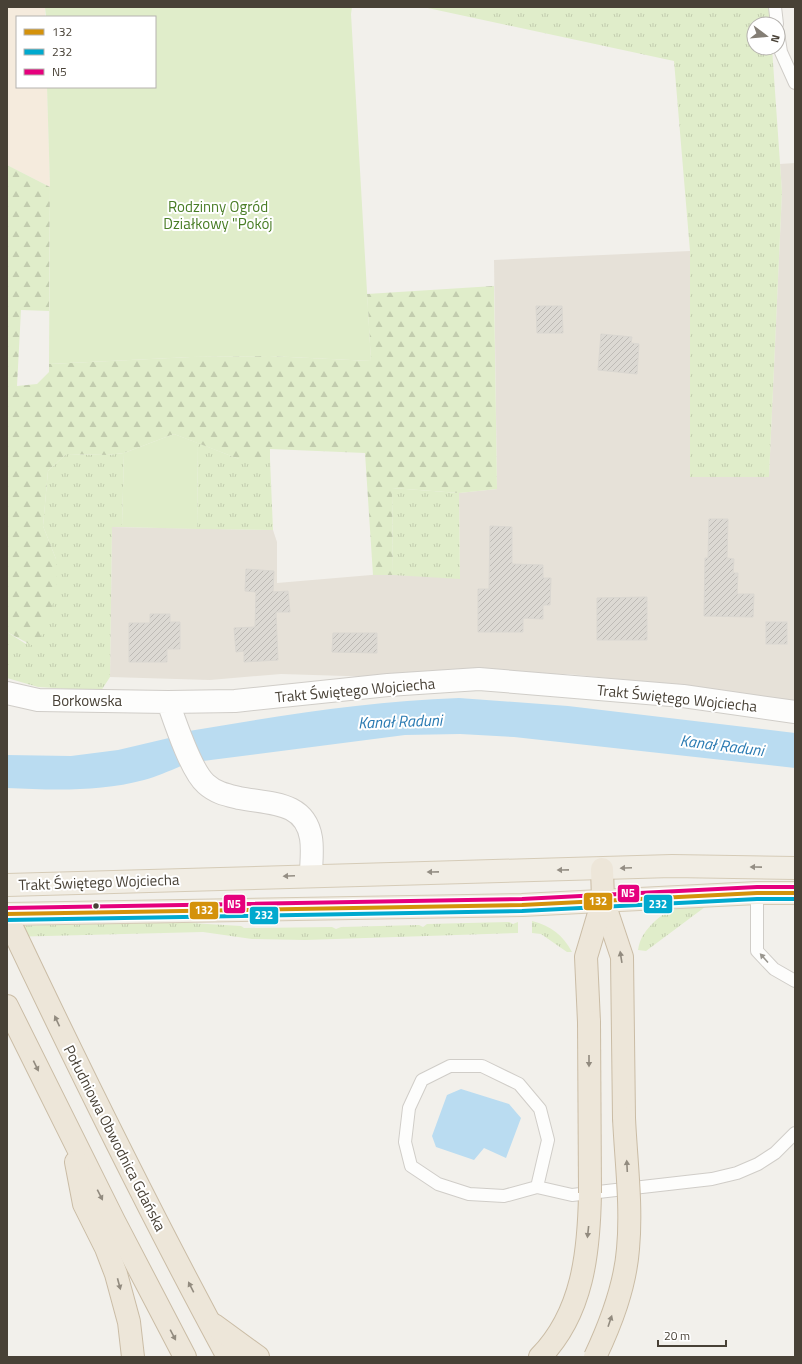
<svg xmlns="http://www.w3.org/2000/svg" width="802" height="1364" font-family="'Titillium Web',sans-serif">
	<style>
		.residential { fill: #e6e1d8 }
		.commercial { fill: #f5ebdd }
		.grass { fill: url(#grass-tufts) }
		.forest { fill: url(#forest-firs) }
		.garden { fill: #e0edca }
		.water { fill: #badcf1 }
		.building { fill: url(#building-hatch); stroke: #dad7d1 }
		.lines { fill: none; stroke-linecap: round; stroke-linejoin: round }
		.service-casing { stroke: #d0cdc8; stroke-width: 14 }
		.minor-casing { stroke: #d0cdc8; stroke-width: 24 }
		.tertiary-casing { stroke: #d0cdc8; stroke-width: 24 }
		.primary-casing { stroke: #d5cbb7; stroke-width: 24 }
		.motorway-casing { stroke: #cabca5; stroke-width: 24 }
		.service { stroke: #fdfdfc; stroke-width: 12 }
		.minor { stroke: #fdfdfc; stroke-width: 22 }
		.tertiary { stroke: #fdfdfc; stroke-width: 22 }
		.primary { stroke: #f1ede4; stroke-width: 22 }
		.motorway { stroke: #ede6d9; stroke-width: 22 }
		.motorway-bridge-casing { stroke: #cabca5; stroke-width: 24; stroke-linecap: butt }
		.motorway-bridge { stroke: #ede6d9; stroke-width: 22 }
		.bus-1-casing { stroke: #fff; stroke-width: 7 }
		.bus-2-casing { stroke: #fff; stroke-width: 7 }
		.bus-3-casing { stroke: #fff; stroke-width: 7 }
		.bus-1 { stroke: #d4920b; stroke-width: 4 }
		.bus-2 { stroke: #00a9ce; stroke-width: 4 }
		.bus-3 { stroke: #e5007d; stroke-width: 4 }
		.oneway { fill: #948e84 }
		.oneway2 { fill: #928b7f }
		.oneway3 { fill: #99968f }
		.bus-dot { fill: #484136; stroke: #fff; stroke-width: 1.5 }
		.labels { text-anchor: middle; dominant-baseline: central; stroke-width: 4; stroke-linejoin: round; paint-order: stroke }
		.park-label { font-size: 15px; fill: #497d26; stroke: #fff }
		.street-label { font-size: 15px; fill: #484136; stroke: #fff }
		.water-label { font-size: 16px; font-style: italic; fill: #297ab2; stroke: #fff }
		.line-badge { stroke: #fff; stroke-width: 1.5 }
		.badge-label { font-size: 11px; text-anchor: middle; font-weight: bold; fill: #fff }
	</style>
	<defs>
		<pattern id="grass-tufts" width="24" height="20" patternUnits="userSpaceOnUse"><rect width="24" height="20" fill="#e0edca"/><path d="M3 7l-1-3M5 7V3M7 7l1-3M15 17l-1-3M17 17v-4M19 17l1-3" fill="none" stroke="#c2ccae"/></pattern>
		<pattern id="forest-firs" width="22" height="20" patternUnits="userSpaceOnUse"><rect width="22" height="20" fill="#e0edca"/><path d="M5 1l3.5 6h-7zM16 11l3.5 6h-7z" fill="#c2ccae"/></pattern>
		<pattern id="building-hatch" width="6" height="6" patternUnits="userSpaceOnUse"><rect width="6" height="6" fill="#dcd9d3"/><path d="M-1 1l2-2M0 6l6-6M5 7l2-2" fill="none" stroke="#bebbb6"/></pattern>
	</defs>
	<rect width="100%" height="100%" fill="#f2f0eb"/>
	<!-- residential -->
	<path class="residential" d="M795,163v538l-109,-15 -118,-12 -107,-1 -83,4 -97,-3 -71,6 -100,-3 2,-150 161,3 4,12v41l106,-9 77,4 -1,-85 38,-4 -3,-229 196,-9v226l79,-1 13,-284 -2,-28z"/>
	<!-- commercial -->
	<path class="commercial" d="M7,7h38v10h-28v70h30l3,100 -43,-22z"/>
	<!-- grass -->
	<g class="grass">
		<path d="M423,7h346l1,17h-16v24h18l10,144 -13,285h-79v-226l-16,-190z"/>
		<path d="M198,443l41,16h31l3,71 -76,-1z"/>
		<path d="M124,453l-2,74h-10l-2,150 -9,14 -63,-4 -31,-9v-46l19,12 30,-85 -13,-33 5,-55 18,-17 41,1z"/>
		<path d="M392,488l67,5 1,86 -67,-4z"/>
		<path d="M705,907l-59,44 -8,-1c2,-13 8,-20 16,-28 17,-16 29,-15 51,-15z"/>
		<path d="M532,921c19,5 31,14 40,31h-5l-26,-18 -9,-1z"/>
		<path d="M174,922l67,4 3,2 88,-1 4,2 5,-2 78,-2 4,2 4,-3 82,-2 4,2 5,-2v11l-213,7 -53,-1 -49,-7 -196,5v-11z"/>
	</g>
	<!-- forest -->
	<path class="forest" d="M7,165l43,22 -1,124 -28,-1 -4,76 20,-2 12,-12v-8l142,-7 78,-1 102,5 -4,-67 127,-8 3,203 -38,4 -67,-5 1,87h-20l-8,-122 -95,-4v10h-31l-65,-25 -50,19 -17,2 -41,-1 -18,17 -5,55 13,33 1,33 -20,56 -30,-16z"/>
	<!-- garden -->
	<g class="garden">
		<path d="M45,7h307l-1,7 20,347 -102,-5 -78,1 -142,7 1,-177 -3,-100h108v-70h-109z"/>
		<path d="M174,434l24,9 -1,86 -75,-2 2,-74z"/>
	</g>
	<!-- water -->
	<g class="water">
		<path d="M459,698l109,8 227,27v35l-281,-31 -54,-3 -55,1 -202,26 -14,-30c90,-15 178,-30 270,-33z"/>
		<path d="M169,738l12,28c-12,5 -25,11 -37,14 -45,12 -92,10 -137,8v-33l64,1 47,-6z"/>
		<path d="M461,1089l48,15 12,14 -15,40 -22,-10 -10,12 -38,-13 -4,-11 15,-41z"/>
	</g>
	<!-- building -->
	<g class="building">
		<path d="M536,306h26l1,27h-26z"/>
		<path d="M601,334l31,3 -1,6 8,1 -2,30 -39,-4z"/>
		<path d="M709,519h19l-1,39 7,1 -1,14h5l-1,21h17l-1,23 -49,-1 1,-58h3z"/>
		<path d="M490,526l22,1v37l31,1v13h8l-1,27h-7v14l-20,-1v14h-45v-43h11z"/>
		<path d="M246,569l28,2 -1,21 15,-1 2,21h-14l2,48 -34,2v-11l-8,1 -2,-24 21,-1 1,-35 -11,-1z"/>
		<path d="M647,597v43h-50v-42z"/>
		<path d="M150,614h20v8h10v27h-13v13h-38v-39h21z"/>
		<rect x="766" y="622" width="21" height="22"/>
		<path d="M333,633h44v20l-45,-1z"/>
	</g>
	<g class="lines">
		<defs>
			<g id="service">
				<path d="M775,7l2,17"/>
				<path d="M778,33l3,19 14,31"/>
				<path d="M757,893v58l17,18 21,12"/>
				<path d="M537,1187l11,-47 -8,-31 -21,-25 -37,-18h-32l-28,14 -13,28 -4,34 6,24 27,18 31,10 35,2 33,-9 35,8 140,-16 25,-6 21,-9 17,-11 20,-20"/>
			</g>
			<path id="minor" d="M168,702l67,-1 153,-16 91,-6 204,17 112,16"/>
			<path id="tertiary" d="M7,693l31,7 130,2c7,20 23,69 38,82 10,9 21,11 33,14 31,6 66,3 72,40 2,12 0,25 0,37"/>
			<g id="primary">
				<path d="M7,885l665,-19 123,2"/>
				<path d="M7,914l515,-9 235,-12h38"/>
			</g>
			<g id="motorway">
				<path d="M602,869l1,31 19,57 2,161"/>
				<path d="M7,917c70,148 143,296 221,440"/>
				<path d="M7,1006l107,215 71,136"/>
				<path d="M589,1022l-3,-65 17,-57"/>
				<path d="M76,1162l8,42 22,44 10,26 13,48 4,35"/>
				<path d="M214,1325l44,32"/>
				<path d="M540,1357c43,-44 49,-105 50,-164"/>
			</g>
		</defs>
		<!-- service casing -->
		<use href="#service" class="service-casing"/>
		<!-- minor casing -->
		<use href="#minor" class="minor-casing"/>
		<!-- tertiary casing -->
		<use href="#tertiary" class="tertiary-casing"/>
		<!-- primary casing -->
		<use href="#primary" class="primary-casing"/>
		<!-- motorway casing -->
		<use href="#motorway" class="motorway-casing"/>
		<!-- service -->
		<use href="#service" class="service"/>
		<!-- minor -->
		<use href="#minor" class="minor"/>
		<!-- tertiary -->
		<use href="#tertiary" class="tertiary"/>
		<!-- primary -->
		<use href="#primary" class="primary"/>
		<!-- motorway -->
		<use href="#motorway" class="motorway"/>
		<defs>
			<g id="motorway-bridge">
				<path d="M589,1022l1,171"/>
				<path d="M595,1357c16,-34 30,-70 33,-108 4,-43 -2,-88 -4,-131"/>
			</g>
		</defs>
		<!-- motorway-bridge casing -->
		<use href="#motorway-bridge" class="motorway-bridge-casing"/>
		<!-- motorway-bridge -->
		<use href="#motorway-bridge" class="motorway-bridge"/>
		<defs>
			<path id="bus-1" d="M7,914l515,-9 235,-12h38"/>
			<path id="bus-2" d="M7,920l515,-9 235,-12h38"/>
			<path id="bus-3" d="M7,908l515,-9 235,-12h38"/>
		</defs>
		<!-- bus-1 casing -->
		<use href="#bus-1" class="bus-1-casing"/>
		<!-- bus-2 casing -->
		<use href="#bus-2" class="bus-2-casing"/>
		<!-- bus-3 casing -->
		<use href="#bus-3" class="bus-3-casing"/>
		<!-- bus-1 -->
		<use href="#bus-1" class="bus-1"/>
		<!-- bus-2 -->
		<use href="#bus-2" class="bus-2"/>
		<!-- bus-3 -->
		<use href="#bus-3" class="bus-3"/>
	</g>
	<!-- one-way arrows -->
	<defs><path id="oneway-solid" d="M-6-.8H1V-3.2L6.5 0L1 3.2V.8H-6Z"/></defs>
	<g class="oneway">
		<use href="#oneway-solid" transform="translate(756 867) rotate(-179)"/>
		<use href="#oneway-solid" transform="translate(626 868) rotate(178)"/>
		<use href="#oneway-solid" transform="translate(563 870) rotate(179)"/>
		<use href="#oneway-solid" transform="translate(433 872) rotate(179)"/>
		<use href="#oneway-solid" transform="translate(289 876) rotate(178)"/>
	</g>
	<g class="oneway2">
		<use href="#oneway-solid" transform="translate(621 957) rotate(-99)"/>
		<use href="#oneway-solid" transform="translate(57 1021) rotate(-115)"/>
		<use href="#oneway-solid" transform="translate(589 1061) rotate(90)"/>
		<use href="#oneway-solid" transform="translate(36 1066) rotate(64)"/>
		<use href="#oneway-solid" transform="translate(627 1166) rotate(-93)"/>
		<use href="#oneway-solid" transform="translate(100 1195) rotate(63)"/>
		<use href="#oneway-solid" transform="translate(588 1232) rotate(96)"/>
		<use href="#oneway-solid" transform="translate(119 1284) rotate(75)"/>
		<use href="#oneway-solid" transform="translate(191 1287) rotate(-117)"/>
		<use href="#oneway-solid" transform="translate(610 1321) rotate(-71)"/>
		<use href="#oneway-solid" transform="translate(173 1335) rotate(62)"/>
	</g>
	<use class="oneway3" href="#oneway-solid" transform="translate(764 958) rotate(-132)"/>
	<!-- markers -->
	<circle class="bus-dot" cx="96" cy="906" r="3.5"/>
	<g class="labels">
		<!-- park labels -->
		<g class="park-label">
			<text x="218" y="206">Rodzinny Ogród<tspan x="218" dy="17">Działkowy "Pokój</tspan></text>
		</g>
		<!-- street labels -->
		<g class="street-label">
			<text transform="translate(355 690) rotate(-5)">Trakt Świętego Wojciecha</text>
			<text transform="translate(677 698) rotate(6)">Trakt Świętego Wojciecha</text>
			<text x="87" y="700">Borkowska</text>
			<text transform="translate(99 882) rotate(-2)">Trakt Świętego Wojciecha</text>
			<text transform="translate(115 1138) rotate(63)">Południowa Obwodnica Gdańska</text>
		</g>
		<!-- water labels -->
		<g class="water-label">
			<text transform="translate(400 721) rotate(-2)">Kanał Raduni</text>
			<text transform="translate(722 745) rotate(7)">Kanał Raduni</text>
		</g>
	</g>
	<g class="line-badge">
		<rect x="617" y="884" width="23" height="19" rx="4" fill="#e5007d"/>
		<rect x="583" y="892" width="30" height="19" rx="4" fill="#d4920b"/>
		<rect x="223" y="894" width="23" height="20" rx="4" fill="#e5007d"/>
		<rect x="643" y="894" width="30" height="20" rx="4" fill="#00a9ce"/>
		<rect x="189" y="901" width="30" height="19" rx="4" fill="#d4920b"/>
		<rect x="249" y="906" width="30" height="19" rx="4" fill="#00a9ce"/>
	</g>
	<g class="badge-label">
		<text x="628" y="897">N5</text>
		<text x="598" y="905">132</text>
		<text x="234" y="908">N5</text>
		<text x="658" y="908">232</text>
		<text x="204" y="914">132</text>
		<text x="264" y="919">232</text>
	</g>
	<!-- border -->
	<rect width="802" height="1364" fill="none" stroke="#484136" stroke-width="16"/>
	<!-- legend -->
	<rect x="16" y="16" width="140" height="72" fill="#ffffff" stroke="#b6b3af"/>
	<rect x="24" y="29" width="20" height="6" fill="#d4920b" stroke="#b6b3af"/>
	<text x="52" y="36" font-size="12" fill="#484136">132</text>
	<rect x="24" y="49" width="20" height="6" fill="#00a9ce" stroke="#b6b3af"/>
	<text x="52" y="56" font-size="12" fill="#484136">232</text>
	<rect x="24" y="69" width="20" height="6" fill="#e5007d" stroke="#b6b3af"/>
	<text x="52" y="76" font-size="12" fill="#484136">N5</text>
	<!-- north arrow -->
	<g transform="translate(766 36) rotate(106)"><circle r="19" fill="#ffffff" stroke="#b6b3af"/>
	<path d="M0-3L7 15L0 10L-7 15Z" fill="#847e75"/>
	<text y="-6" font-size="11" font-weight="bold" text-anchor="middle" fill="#484136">N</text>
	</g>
	<!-- scale -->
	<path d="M658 1340v6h68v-6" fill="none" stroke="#484136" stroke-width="2"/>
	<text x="664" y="1340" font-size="12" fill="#484136" stroke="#ffffff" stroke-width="3" paint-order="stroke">20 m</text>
</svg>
